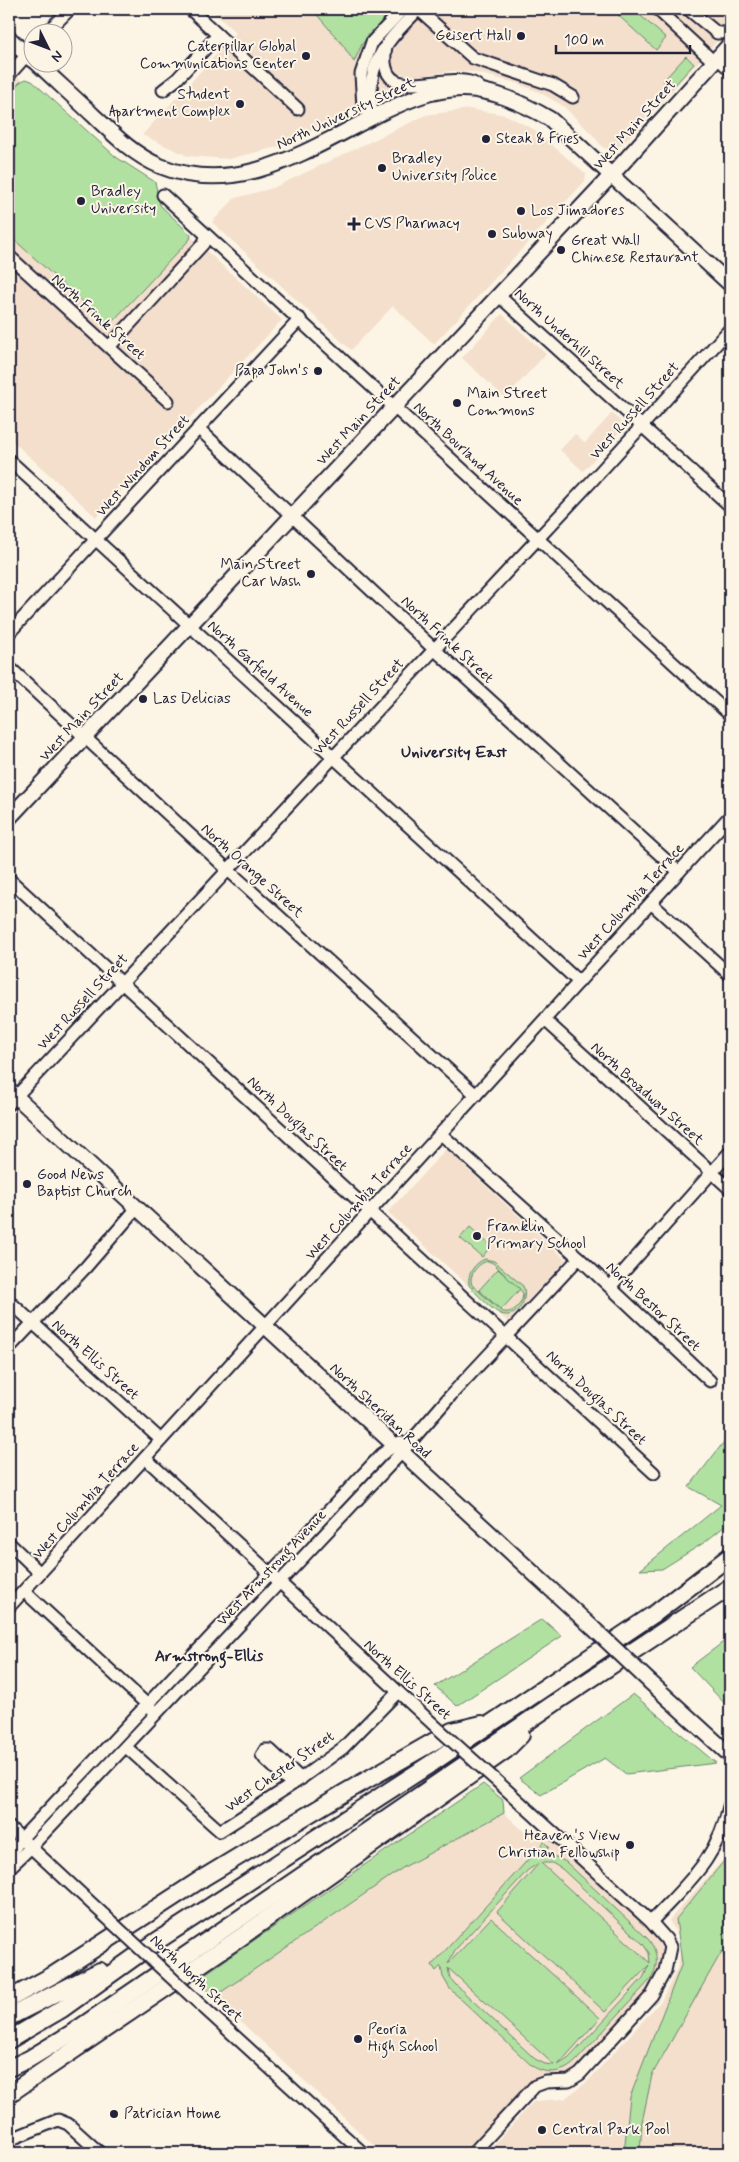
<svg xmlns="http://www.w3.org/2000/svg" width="739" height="2162" font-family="Mynerve,sans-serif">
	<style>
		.built { fill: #f3dfcc }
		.green { fill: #b1e1a1; stroke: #6a826e; fill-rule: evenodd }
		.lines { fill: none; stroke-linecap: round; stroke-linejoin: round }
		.minor-casing { stroke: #22223b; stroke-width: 15 }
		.major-casing { stroke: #22223b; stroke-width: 18 }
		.highway-casing { stroke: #22223b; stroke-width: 20 }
		.minor { stroke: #fcf5e5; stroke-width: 11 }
		.major { stroke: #fcf5e5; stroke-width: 14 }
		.highway { stroke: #fcf5e5; stroke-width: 16 }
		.minor-bridge-casing { stroke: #22223b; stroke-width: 15; stroke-linecap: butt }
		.major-bridge-casing { stroke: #22223b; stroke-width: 18; stroke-linecap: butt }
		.minor-bridge { stroke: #fcf5e5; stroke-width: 11 }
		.major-bridge { stroke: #fcf5e5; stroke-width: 14 }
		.poi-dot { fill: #22223b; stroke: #fcf5e5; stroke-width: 2 }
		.labels { text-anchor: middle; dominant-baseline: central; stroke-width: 4; stroke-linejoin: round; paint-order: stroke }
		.poi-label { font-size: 15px; fill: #22223b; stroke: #fcf5e5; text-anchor: start }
		.street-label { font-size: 15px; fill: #22223b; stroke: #fcf5e5 }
		.neighbourhood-label { font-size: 16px; font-weight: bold; fill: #22223b; stroke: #fcf5e5 }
	</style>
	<rect width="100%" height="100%" fill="#fcf5e5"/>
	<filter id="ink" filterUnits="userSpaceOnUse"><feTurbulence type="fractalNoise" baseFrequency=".02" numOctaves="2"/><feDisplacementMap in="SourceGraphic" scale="10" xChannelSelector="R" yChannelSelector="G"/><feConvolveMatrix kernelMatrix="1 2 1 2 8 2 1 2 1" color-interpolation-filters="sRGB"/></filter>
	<g filter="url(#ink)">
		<!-- built -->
		<g class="built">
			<path d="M210,9h520v18l-107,117 -8,5 -4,1 -9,-3 -8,-11 -31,-30 -24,-14 -23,-9 -43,-11 -21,-1 -39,6 -14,-4 -10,11 6,5 -118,58 -48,12 -41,-3 -46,-21 94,-102z"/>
			<path d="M9,64l13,18 260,238 -186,197 -87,-79z"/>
			<path d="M469,109l37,6 27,14 53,45 -1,7 -151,163 -41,-38 -42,44 -139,-128 23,-24 38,-10 153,-73z"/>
			<path d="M502,314l44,40 -41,44 -43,-40z"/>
			<path d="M612,413l13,13 -42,45 -23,-21 15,-16 10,9z"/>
			<path d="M446,1149l120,111 -58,62 -120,-110z"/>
			<path d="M504,1813l25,23 9,-5 4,1 112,103 5,6 3,10 -5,20 -5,14 -10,15 -65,69 -22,9h-19l-5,4 -67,71h-82l-168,-156 190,-130z"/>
			<path d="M730,1852v301h-244l48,-52 30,-2 24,-18 73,-80 16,-32 5,-25 -13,-24z"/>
		</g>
		<!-- green -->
		<g class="green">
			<path d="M312,9h81l-31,35 -8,18 -12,-18z"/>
			<path d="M619,9h14l33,29 -10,12 -37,-34z"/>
			<path d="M686,56l8,8 -21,23 -10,-6z"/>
			<path d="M26,79l6,2 84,76 39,25 5,23 31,30 -1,4 -77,82 -6,3 -98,-89v-141l11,-12z"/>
			<path d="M470,1227l21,19 -9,11 -22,-19z"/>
			<path d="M485,1259l9,2 29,25c6,13 -6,34 -22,28 -7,-2 -27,-22 -32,-29 -2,-12 6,-22 16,-26zM488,1261l5,2 30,30c0,11 -11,23 -22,18l-29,-26c-4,-10 6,-22 16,-24z"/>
			<path d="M498,1269l22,20 -19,21 -22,-20z"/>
			<path d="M730,1434v88l-25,20 -43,27 -22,1 81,-65 -32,-18z"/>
			<path d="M542,1619l20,17 -105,70 -22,-20z"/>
			<path d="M730,1637v72l-40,-42z"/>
			<path d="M633,1694l83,69 -90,11 -21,-16 -64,37 -22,-17z"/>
			<path d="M483,1784l20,16 1,13 -100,54 -190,130 -18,-17z"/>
			<path d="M544,1842l5,5 -7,9 14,1 10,5 82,77c10,12 11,26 3,40l-75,82c-13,13 -29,14 -44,5l-82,-77 -7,-12 -2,-11 -5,5 -4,-6zM539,1863l-42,49 108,100 44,-47 -6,13 -74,80 -11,7 42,-47 -109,-100 -43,46 7,-14 73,-80zM541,1863h11l10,6 81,75 6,9 1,10zM448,1968l106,97 -9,-1 -10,-5 -80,-75 -5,-6z"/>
			<path d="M730,1851v118l-8,-18 -70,124 -10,47 -2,31h-16l6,-56 52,-134 -6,-44 53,-64z"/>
		</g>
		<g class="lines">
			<defs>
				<g id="minor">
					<path d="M190,9l108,100"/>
					<path d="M418,9l55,49 80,27 20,12"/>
					<path d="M657,9l57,53"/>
					<path d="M688,9l29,24h13"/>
					<path d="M47,32l23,-23"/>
					<path d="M386,46c-11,64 56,25 87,37 3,1 7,5 9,7"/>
					<path d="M718,58l12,12"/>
					<path d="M9,75l23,-26"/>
					<path d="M163,90l13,-10 42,-45"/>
					<path d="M371,118l-8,-11 -2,-33 11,-32 31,-33"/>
					<path d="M371,118c1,-13 -1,-26 1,-39 4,-29 28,-51 47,-70"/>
					<path d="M163,195l567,520"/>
					<path d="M9,256l159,145"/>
					<path d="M498,295l232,211"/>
					<path d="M109,347l94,-103 4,-8"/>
					<path d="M198,428l236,221 245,223"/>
					<path d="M9,460l570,522"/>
					<path d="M9,633l291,-314"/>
					<path d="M9,667l218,202 249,226"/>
					<path d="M9,879l645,594"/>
					<path d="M651,903l79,72"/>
					<path d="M545,1020l185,169"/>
					<path d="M9,1104l581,-621 140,-154"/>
					<path d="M441,1134l138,124 131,123"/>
					<path d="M610,1287l120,-135"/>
					<path d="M9,1301l152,139"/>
					<path d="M9,1348l77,-81 51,-59"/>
					<path d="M145,1458l288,266"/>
					<path d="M9,1543l31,30"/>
					<path d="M24,1591l129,119"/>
					<path d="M9,1607l721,-791"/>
					<path d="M126,1747l94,84 76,-49 47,-34 55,-56"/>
					<path d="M292,1784l-27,-25 -3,-4 3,-5h5l31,29"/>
					<path d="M9,1827l95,88"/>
					<path d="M9,1856l11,-16 362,-386 18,-12"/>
					<path d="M9,1868l20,-19 372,-396 50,-58 128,-137"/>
					<path d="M651,1922c38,-41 66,-62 79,-119"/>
					<path d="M204,2008l159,145"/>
					<path d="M9,2140l49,-20 10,4 32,29"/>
					<path d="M473,2153l62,-67 11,-4 23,-1 11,-7 72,-79 13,-24 5,-24 -4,-8 -15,-17 -152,-139"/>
				</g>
				<g id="major">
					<path d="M9,38l23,22"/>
					<path d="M36,62c19,18 39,36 58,54 20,19 40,39 66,50 81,33 153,-20 223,-54 25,-12 50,-23 79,-23 31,0 62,15 88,30l180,165"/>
					<path d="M9,818l610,-651 111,-123"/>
					<path d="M9,1090l584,538"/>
					<path d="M650,1682l80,73"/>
				</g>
				<g id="highway">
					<path d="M9,1999l46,-25 148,-96 141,-85 108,-62 30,-7"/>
					<path d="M9,2017l91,-46"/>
					<path d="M9,2040l53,-31 95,-68 278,-180 222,-149 73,-56"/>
					<path d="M9,2068l20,-9 43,-26 490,-335 168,-111"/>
					<path d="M9,2094l232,-157 265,-187 15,-15"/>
				</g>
			</defs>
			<!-- minor casing -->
			<use href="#minor" class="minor-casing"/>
			<!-- major casing -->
			<use href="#major" class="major-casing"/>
			<!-- highway casing -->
			<use href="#highway" class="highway-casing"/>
			<!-- minor -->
			<use href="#minor" class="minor"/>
			<!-- major -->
			<use href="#major" class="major"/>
			<!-- highway -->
			<use href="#highway" class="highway"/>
			<defs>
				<g id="minor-bridge">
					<path d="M433,1724l66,59"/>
					<path d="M104,1915l100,93"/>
				</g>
				<path id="major-bridge" d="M593,1628l57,54"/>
			</defs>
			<!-- minor-bridge casing -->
			<use href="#minor-bridge" class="minor-bridge-casing"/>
			<!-- major-bridge casing -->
			<use href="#major-bridge" class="major-bridge-casing"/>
			<!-- minor-bridge -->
			<use href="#minor-bridge" class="minor-bridge"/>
			<!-- major-bridge -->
			<use href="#major-bridge" class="major-bridge"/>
		</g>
	</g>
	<!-- markers -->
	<g class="poi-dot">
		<circle cx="521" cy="36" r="5"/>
		<circle cx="306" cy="56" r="5"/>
		<circle cx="240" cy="104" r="5"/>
		<circle cx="486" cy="139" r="5"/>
		<circle cx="382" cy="168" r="5"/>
		<circle cx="81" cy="201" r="5"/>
		<circle cx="521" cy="211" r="5"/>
		<path d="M351.5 216.5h5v5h5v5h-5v5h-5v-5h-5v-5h5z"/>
		<circle cx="492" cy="234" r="5"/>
		<circle cx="561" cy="250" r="5"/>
		<circle cx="318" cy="371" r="5"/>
		<circle cx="457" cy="403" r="5"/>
		<circle cx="311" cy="574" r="5"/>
		<circle cx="143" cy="699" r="5"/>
		<circle cx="27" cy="1184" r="5"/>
		<circle cx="477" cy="1236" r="5"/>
		<circle cx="630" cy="1845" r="5"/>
		<circle cx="358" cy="2039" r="5"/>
		<circle cx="114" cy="2114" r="5"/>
		<circle cx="542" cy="2130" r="5"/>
	</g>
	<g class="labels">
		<!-- poi labels -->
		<g class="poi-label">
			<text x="511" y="36" text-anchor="end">Geisert Hall</text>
			<text x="296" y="47" text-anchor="end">Caterpillar Global<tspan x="296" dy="17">Communications Center</tspan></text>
			<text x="230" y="95" text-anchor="end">Student<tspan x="230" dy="17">Apartment Complex</tspan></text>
			<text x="496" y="139">Steak &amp; Fries</text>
			<text x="392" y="159">Bradley<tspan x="392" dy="17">University Police</tspan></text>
			<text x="91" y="192">Bradley<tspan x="91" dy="17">University</tspan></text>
			<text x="531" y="211">Los Jimadores</text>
			<text x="364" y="224">CVS Pharmacy</text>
			<text x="502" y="234">Subway</text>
			<text x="571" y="241">Great Wall<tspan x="571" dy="17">Chinese Restaurant</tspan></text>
			<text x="308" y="371" text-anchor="end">Papa John's</text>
			<text x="467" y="394">Main Street<tspan x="467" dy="17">Commons</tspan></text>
			<text x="301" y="565" text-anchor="end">Main Street<tspan x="301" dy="17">Car Wash</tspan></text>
			<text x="153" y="699">Las Delicias</text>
			<text x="37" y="1175">Good News<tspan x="37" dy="17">Baptist Church</tspan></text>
			<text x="487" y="1227">Franklin<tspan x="487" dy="17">Primary School</tspan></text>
			<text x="620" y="1836" text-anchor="end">Heaven's View<tspan x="620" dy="17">Christian Fellowship</tspan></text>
			<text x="368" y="2030">Peoria<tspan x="368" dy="17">High School</tspan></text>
			<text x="124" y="2114">Patrician Home</text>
			<text x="552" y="2130">Central Park Pool</text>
		</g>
		<!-- street labels -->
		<g class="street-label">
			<text transform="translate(346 114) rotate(-25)">North University Street</text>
			<text transform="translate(635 125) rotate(-48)">West Main Street</text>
			<text transform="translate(98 317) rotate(42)">North Frink Street</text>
			<text transform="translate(569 339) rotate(42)">North Underhill Street</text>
			<text transform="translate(635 411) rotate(-48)">West Russell Street</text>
			<text transform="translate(359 421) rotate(-47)">West Main Street</text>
			<text transform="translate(468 454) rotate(43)">North Bourland Avenue</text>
			<text transform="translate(143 466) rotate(-48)">West Windom Street</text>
			<text transform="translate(447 640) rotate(43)">North Frink Street</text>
			<text transform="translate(260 669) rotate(42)">North Garfield Avenue</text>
			<text transform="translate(359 707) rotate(-47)">West Russell Street</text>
			<text transform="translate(82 717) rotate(-47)">West Main Street</text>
			<text transform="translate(252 871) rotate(42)">North Orange Street</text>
			<text transform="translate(631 902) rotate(-48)">West Columbia Terrace</text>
			<text transform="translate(83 1002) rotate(-47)">West Russell Street</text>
			<text transform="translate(647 1094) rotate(42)">North Broadway Street</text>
			<text transform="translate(297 1124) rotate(43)">North Douglas Street</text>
			<text transform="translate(359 1202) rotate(-48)">West Columbia Terrace</text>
			<text transform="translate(653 1307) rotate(43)">North Bestor Street</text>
			<text transform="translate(95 1360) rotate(42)">North Ellis Street</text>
			<text transform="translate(596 1398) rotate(43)">North Douglas Street</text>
			<text transform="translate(380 1411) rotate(43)">North Sheridan Road</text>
			<text transform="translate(86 1501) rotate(-48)">West Columbia Terrace</text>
			<text transform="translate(272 1568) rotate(-47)">West Armstrong Avenue</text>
			<text transform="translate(407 1680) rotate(42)">North Ellis Street</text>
			<text transform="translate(280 1772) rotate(-35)">West Chester Street</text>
			<text transform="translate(196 1979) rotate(43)">North North Street</text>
		</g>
		<!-- neighbourhood labels -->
		<g class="neighbourhood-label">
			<text x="454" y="752">University East</text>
			<text x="209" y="1656">Armstrong-Ellis</text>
		</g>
	</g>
	<!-- margin -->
	<rect width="739" height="2162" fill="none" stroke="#fcf5e5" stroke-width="30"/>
	<rect x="15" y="15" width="709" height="2132" fill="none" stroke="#22223b" stroke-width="2" filter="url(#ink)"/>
	<!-- north arrow -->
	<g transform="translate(48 48) rotate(132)"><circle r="24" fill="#fcf5e5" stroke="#a5a1a1"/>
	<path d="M0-4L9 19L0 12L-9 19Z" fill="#22223b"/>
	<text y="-8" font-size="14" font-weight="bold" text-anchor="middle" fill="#22223b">N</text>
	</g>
	<!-- scale -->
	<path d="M556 45v8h134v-8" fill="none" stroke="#22223b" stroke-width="2.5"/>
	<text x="564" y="45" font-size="15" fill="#22223b" stroke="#fcf5e5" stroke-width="4" paint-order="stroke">100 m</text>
</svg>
